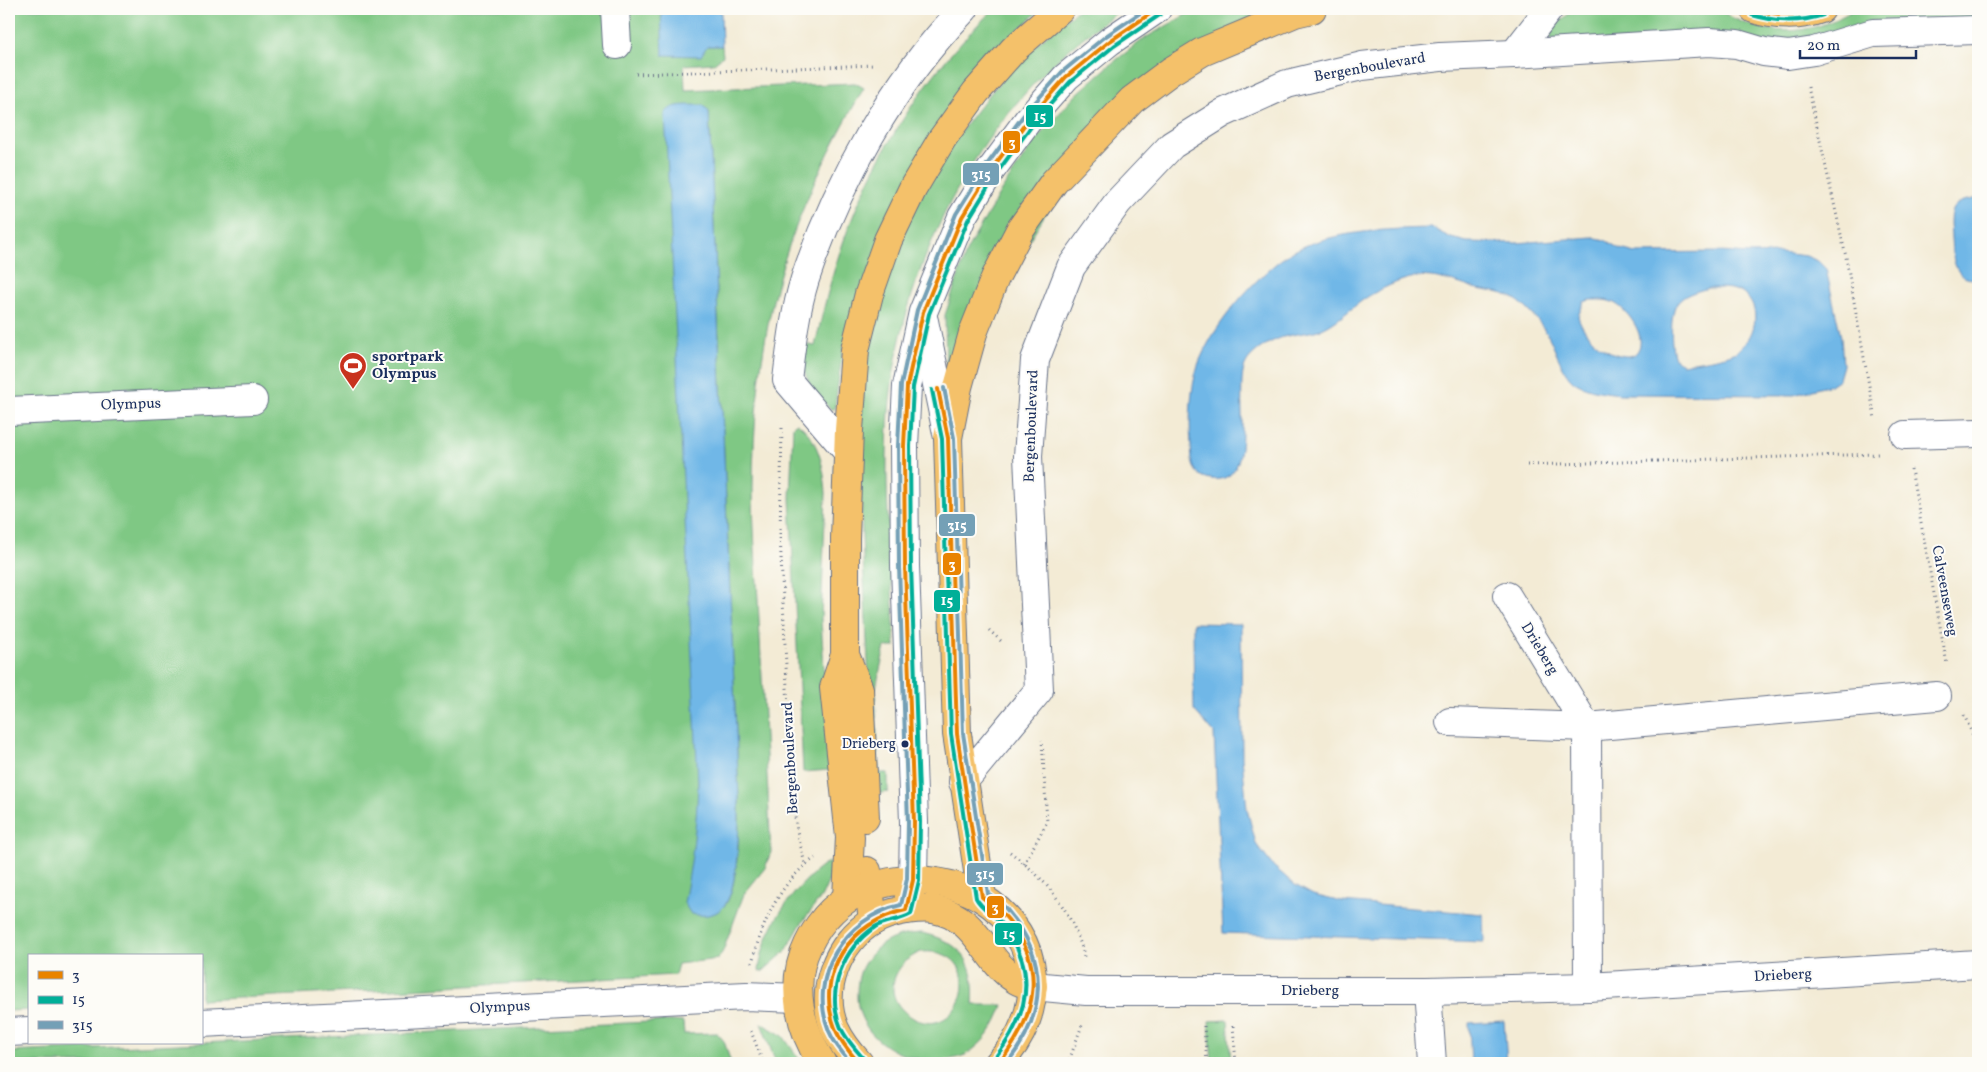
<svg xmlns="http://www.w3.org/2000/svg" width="1987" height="1072" font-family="Vollkorn,serif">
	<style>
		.green { fill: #7fc884; stroke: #4d7c71; fill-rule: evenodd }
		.water { fill: #70b7e7; stroke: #4673a2; fill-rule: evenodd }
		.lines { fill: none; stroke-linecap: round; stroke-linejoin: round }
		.minor-casing { stroke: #677188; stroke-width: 30 }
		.major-casing { stroke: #677188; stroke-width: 30 }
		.path { stroke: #677188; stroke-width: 3; stroke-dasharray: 1 4; stroke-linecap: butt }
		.minor { stroke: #fff; stroke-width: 28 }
		.major { stroke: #f4c16a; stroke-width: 28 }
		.bus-1-casing { stroke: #fdfcf7; stroke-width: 8 }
		.bus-2-casing { stroke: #fdfcf7; stroke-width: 8 }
		.bus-3-casing { stroke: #fdfcf7; stroke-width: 8 }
		.bus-1 { stroke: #e98300; stroke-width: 4 }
		.bus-2 { stroke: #00af98; stroke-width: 4 }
		.bus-3 { stroke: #74a0b6; stroke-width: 4 }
		.bus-dot { fill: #1b2f5e; stroke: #fdfcf7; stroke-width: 2 }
		.labels { text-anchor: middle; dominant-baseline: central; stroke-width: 4; stroke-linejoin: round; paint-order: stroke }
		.bus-label { font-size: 14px; fill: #1b2f5e; stroke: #fdfcf7; text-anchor: end }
		.street-label { font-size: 15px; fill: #1b2f5e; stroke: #fdfcf7 }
		.poi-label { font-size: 15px; font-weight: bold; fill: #1b2f5e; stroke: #fdfcf7; text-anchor: start }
		.line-badge { stroke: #fdfcf7; stroke-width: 2 }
		.badge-label { font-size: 14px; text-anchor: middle; font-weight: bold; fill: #fff }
	</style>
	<rect width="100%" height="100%" fill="#fdfcf7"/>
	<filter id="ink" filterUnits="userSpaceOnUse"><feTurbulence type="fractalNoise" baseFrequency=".02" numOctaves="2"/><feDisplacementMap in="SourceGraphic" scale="10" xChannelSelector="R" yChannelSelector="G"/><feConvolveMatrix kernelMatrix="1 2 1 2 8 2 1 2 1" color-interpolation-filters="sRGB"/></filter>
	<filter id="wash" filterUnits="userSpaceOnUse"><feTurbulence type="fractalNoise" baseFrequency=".0096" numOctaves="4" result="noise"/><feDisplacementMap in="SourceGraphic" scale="20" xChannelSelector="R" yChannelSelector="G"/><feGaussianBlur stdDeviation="1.12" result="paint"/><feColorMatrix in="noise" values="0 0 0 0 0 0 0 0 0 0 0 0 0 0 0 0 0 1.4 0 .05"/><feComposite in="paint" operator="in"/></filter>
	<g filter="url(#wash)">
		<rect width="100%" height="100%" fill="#f3ebd5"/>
		<!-- green -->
		<g class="green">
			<path d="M9,9h672l26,37h15l1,10 -9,7 -30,2 1,25 170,-7 9,5c-39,67 -73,137 -91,213 -14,62 -20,125 -20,188 0,37 3,74 5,111 4,84 9,168 13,252l-6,16 -21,26 -21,57 -5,8 -40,5 -3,11 -474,25v-44h-172v54l-20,1zM703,105l6,7 30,687c0,26 0,78 -11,101 -2,6 -8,9 -13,13l-22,-55 4,-38 1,-38 -12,-676z"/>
			<path d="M994,9h47l-35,32 -163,307 -8,58 -1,3h-3c-21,-18 -31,-37 -28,-65l12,2c8,-35 16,-69 28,-103 30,-87 84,-172 151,-234z"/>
			<path d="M1079,9h44c-129,83 -213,231 -232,382 -10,85 1,171 4,256h-10l-10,45 4,81h9v19l-13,2c-5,-86 -9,-172 -13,-258 -1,-47 -2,-94 1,-141 1,-14 1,-29 3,-43 24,-132 106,-263 213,-343z"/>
			<path d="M1196,9h99l-177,88 -168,271 -4,1 -1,-54 22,-65 34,-59 35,-52 41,-45 34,-30 34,-26z"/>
			<path d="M1574,9h143c46,29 92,29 138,0h123v10l-186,24 -240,-3 -2,-4 6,-11z"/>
			<path d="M797,423c22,15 27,45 29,70l-5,126 9,151 -27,2 -13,-274 3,-72z"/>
			<path d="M828,862l4,4 -3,14 -7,16 -21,28 -15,27 -24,21 -3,-1c4,-43 35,-85 69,-109z"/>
			<path d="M922,933c42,10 54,30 51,72h30c-7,21 -19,39 -38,50 -44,17 -106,-8 -108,-58 0,-12 1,-23 7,-33 13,-22 33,-30 58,-31zM921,952c74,-6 38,103 -15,61 -25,-20 -11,-51 15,-61z"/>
			<path d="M1228,1020l3,43h-19l-3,-42z"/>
			<path d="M670,1021l13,1 1,12 33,-1 7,8 7,22h-722v-11z"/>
			<path d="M761,1023l22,13 19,27h-26z"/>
		</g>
		<!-- water -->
		<g class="water">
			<path d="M661,9h60l1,37h-15l-6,10 -38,-1z"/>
			<path d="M703,105l6,7 30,687c0,24 0,92 -16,108 -9,10 -20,9 -32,7l-7,-11c8,-41 13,-80 14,-121l-33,-668c6,-12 26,-8 38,-9z"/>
			<path d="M1978,198v80c-24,6 -26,-23 -27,-40 0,-10 -4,-26 5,-33 6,-5 15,-5 22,-7z"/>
			<path d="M1432,228l19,10 16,4 50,1 75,-6 13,3 15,9 16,4 85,-1 28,2 31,-1 26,3 12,5 8,8 15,68 2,28 -4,14 -9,6 -36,10 -174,-1c-15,-2 -30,-3 -44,-11 -14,-8 -21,-37 -30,-51 -7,-11 -20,-26 -31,-33 -15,-9 -32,-7 -48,-13 -41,-13 -52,-14 -91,6 -20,10 -34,28 -54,37 -12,4 -23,4 -35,7 -13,3 -34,14 -41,27 -14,26 15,123 -35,116 -20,-3 -19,-18 -20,-34 -2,-25 -1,-55 7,-80 14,-38 54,-85 88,-109 36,-25 103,-27 146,-28zM1708,288c11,0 24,-1 34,5 22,15 13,46 -6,59 -10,6 -40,9 -53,12 -2,-1 -5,-2 -7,-4 -6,-10 -6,-45 0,-55 7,-11 20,-13 32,-17zM1590,300c9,0 18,-1 26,4 13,8 33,35 20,49 -3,3 -7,3 -11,3 -21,-2 -42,-21 -47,-40l6,-14z"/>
			<path d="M1193,623l48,1 1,134 5,51 9,35 16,21 23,20 18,10 29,7 141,12 1,28 -261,-9 -9,-200 -20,-23z"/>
			<path d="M1504,1021l3,42h-36l-2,-40z"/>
		</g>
	</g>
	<g filter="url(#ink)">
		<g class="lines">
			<defs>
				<g id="minor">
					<path d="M615,9l2,36"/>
					<path d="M1514,54l35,-45"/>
					<path d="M924,321l24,117"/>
					<path d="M9,411l244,-11"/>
					<path d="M1905,435l73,-2"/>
					<path d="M848,452l-61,-72c4,-33 8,-69 18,-101 32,-96 88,-197 159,-270"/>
					<path d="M1507,596l80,131 1,260"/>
					<path d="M1450,722l137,5 350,-31"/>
					<path d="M963,782l76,-92 -11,-234 7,-96 36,-93 47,-65 54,-57 51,-32 64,-29 75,-18 78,-9 74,-3 195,-12 28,2 27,8 24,3 26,-4 59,-18 105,-3"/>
					<path d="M913,880l1,-58 -9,-256 -1,-120 3,-60 16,-74 39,-95 29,-47 37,-50 38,-43 44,-36 47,-32"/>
					<path d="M1033,986l53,5h341l161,-4 390,-23"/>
					<path d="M1427,991l5,72"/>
					<path d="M201,1023l545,-27 52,2"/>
					<path d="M9,1032l20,-1"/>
				</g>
				<g id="major">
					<path d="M1754,9c21,7 46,8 67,0"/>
					<path d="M845,655l14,34 6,129"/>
					<path d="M867,871l6,50"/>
					<path d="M982,897l-25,-163 -9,-296 10,-51 15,-54 22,-55 25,-48 34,-48 78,-82 39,-29 31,-19 93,-39 17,-4"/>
					<path d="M847,898l3,-61 -16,-149 11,-33v-117l4,-108 6,-80 14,-56 19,-54 25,-52 29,-49 34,-47 38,-43 46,-40"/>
					<path d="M906,910c9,-1 19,-2 27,-1 46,8 50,50 82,70 5,4 12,5 18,7"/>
					<path d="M822,1063c-22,-34 -33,-79 -14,-118 26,-56 85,-75 143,-60 10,3 22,7 31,13 62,39 66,114 17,165"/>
					<path d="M859,1063c-10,-11 -18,-21 -24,-34 -17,-39 3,-87 38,-108 10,-6 22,-9 33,-11l7,-30"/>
				</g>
			</defs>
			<!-- minor casing -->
			<use href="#minor" class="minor-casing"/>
			<!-- major casing -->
			<use href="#major" class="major-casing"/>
			<!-- path -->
			<g class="path">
				<path d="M636,74l239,-9"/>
				<path d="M1808,87l38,170 29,162"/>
				<path d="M782,428l-2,106 12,263 5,34 8,33"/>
				<path d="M1527,465l351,-11"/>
				<path d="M1911,469l36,195"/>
				<path d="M989,630l12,11"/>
				<path d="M1964,715l14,32"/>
				<path d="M1010,852c29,22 54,48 67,83 3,7 6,14 7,22"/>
				<path d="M1024,864l23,-42 -5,-82"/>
				<path d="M752,963c10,-40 28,-82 63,-105"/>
				<path d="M1204,1026l3,37"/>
				<path d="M1233,1026l3,37"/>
				<path d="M751,1031l12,32"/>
				<path d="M1066,1063l4,-5 12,-33"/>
			</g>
			<!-- minor -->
			<use href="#minor" class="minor"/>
			<!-- major -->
			<use href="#major" class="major"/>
			<defs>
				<g id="bus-1">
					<path d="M1754,9c23,7 44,7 67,0"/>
					<path d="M938,389l10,49 9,296 25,163c7,6 15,10 21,17 45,48 35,102 -4,149"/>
					<path d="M859,1063c-9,-10 -19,-22 -24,-35 -21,-54 16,-107 71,-118l7,-30 1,-58 -9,-256 -1,-120 3,-60 16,-74 39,-95 29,-47 37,-50 38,-43 44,-36 47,-32"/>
				</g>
				<g id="bus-2">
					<path d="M1752,15c24,7 47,8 71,0"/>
					<path d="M932,390l10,49 9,295 25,164c5,11 20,17 27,27 36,46 26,91 -9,134"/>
					<path d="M864,1059c-9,-10 -18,-20 -23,-31 -16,-37 2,-79 34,-101 11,-7 25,-6 36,-13l8,-33 1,-59 -9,-256 -1,-120 3,-59 16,-73 39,-94 28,-46 37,-50 37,-42 44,-36 47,-32"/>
				</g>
				<g id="bus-3">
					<path d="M944,388l10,50 9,295 25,161c7,6 15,10 20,17 42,49 38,104 -1,152"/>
					<path d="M851,1063c-8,-9 -17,-20 -22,-32 -22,-55 16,-114 72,-126l6,-26 1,-57 -9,-256 -1,-120 3,-61 16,-75 39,-96 30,-48 37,-50 39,-44 44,-36 40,-27"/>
				</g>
			</defs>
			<!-- bus-1 casing -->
			<use href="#bus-1" class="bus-1-casing"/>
			<!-- bus-2 casing -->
			<use href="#bus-2" class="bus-2-casing"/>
			<!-- bus-3 casing -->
			<use href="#bus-3" class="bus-3-casing"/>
			<!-- bus-1 -->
			<use href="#bus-1" class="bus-1"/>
			<!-- bus-2 -->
			<use href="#bus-2" class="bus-2"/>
			<!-- bus-3 -->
			<use href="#bus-3" class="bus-3"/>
		</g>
	</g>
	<!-- icons -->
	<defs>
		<symbol id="stadium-pin" viewBox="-11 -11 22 30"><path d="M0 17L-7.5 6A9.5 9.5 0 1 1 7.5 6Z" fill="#c8321e" stroke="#fdfcf7"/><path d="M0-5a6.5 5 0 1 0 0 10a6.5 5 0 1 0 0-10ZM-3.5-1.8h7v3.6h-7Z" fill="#fff"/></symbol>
	</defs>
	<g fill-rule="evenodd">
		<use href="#stadium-pin" x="337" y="350" width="32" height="43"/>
	</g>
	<!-- markers -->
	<circle class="bus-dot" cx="905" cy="744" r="4.5"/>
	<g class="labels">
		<!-- bus labels -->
		<g class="bus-label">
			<text x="896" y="744">Drieberg</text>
		</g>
		<!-- street labels -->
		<g class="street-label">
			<text transform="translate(1370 68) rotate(-10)">Bergenboulevard</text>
			<text transform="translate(131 405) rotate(-2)">Olympus</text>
			<text transform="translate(1032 426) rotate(-88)">Bergenboulevard</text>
			<text transform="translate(1944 591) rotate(80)">Calveenseweg</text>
			<text transform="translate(1539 649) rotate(59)">Drieberg</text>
			<text transform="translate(791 758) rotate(-93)">Bergenboulevard</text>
			<text transform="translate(1783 976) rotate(-3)">Drieberg</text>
			<text x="1310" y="991">Drieberg</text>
			<text transform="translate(500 1008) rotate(-3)">Olympus</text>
		</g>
		<!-- poi labels -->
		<g class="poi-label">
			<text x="372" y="357">sportpark<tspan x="372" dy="17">Olympus</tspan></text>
		</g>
	</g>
	<g class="line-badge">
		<rect x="1025" y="104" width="29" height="24" rx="5" fill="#00af98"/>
		<rect x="1002" y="130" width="19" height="24" rx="5" fill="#e98300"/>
		<rect x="962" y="162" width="38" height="24" rx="5" fill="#74a0b6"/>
		<rect x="938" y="513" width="38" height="24" rx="5" fill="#74a0b6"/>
		<rect x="942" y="552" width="20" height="24" rx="5" fill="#e98300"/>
		<rect x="933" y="589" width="28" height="24" rx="5" fill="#00af98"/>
		<rect x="966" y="862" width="38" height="24" rx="5" fill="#74a0b6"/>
		<rect x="986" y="895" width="19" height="24" rx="5" fill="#e98300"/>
		<rect x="994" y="922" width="29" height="24" rx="5" fill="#00af98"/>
	</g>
	<g class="badge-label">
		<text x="1040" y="121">15</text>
		<text x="1012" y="147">3</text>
		<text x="981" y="179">315</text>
		<text x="957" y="530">315</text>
		<text x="952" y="569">3</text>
		<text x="947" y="605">15</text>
		<text x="985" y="879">315</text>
		<text x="995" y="912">3</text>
		<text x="1009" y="939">15</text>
	</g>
	<!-- margin -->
	<rect width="1987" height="1072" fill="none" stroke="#fdfcf7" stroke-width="30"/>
	<!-- legend -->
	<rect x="28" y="954" width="175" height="90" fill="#fdfcf7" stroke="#a3aaba"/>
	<rect x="38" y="971" width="25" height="8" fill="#e98300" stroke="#a3aaba"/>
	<text x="72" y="980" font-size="15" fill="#1b2f5e">3</text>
	<rect x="38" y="996" width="25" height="8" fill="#00af98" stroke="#a3aaba"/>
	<text x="72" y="1004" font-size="15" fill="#1b2f5e">15</text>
	<rect x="38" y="1021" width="25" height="8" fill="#74a0b6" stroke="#a3aaba"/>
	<text x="72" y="1030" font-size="15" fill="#1b2f5e">315</text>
	<!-- scale -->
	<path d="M1800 50v8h116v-8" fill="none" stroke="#1b2f5e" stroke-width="2.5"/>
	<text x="1807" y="50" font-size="15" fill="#1b2f5e" stroke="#fdfcf7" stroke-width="4" paint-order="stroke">20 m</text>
</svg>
